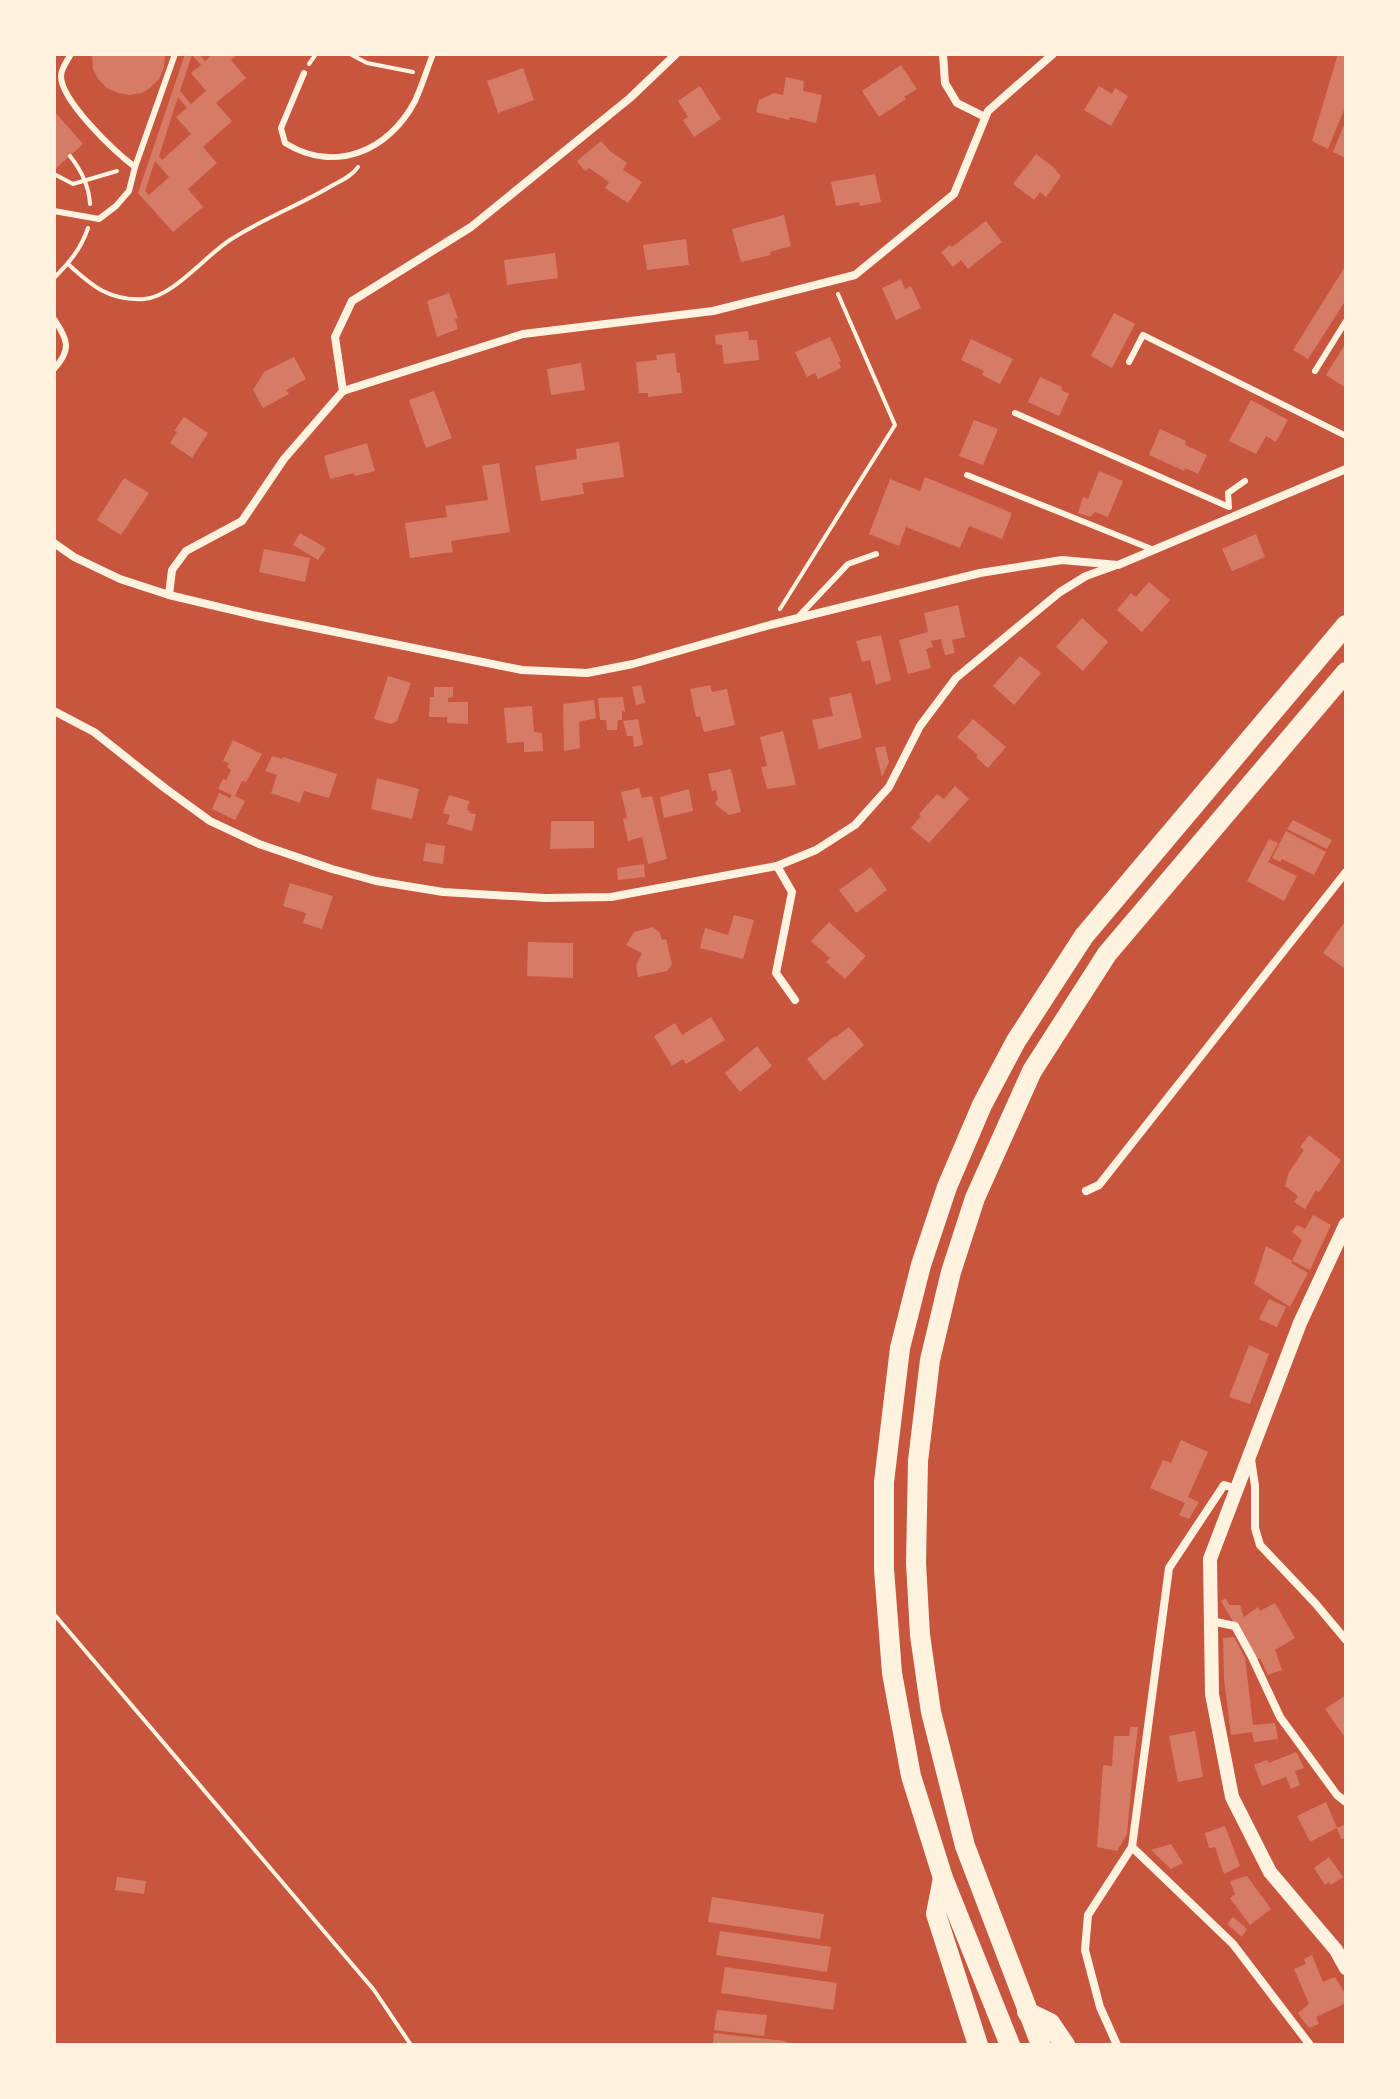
<svg xmlns="http://www.w3.org/2000/svg" width="1400" height="2099" font-family="'Titillium Web',sans-serif">
	<style>
		.building { fill: #d67c66; fill-rule: evenodd }
		.lines { fill: none; stroke-linecap: round; stroke-linejoin: round }
		.path { stroke: #fff3e0; stroke-width: 4 }
		.service { stroke: #fff3e0; stroke-width: 6 }
		.minor { stroke: #fff3e0; stroke-width: 8 }
		.tertiary { stroke: #fff3e0; stroke-width: 14 }
		.trunk { stroke: #fff3e0; stroke-width: 20 }
	</style>
	<rect width="100%" height="100%" fill="#c8553d"/>
	<!-- building -->
	<g class="building">
		<path d="M92,54h73l-1,13 -5,12 -9,9 -8,5 -12,2 -12,-2 -11,-5 -9,-9 -5,-10z"/>
		<path d="M185,54h14l6,7 8,-7h25l-7,6 15,18 -30,25 16,18 -29,26 14,16 -29,26 15,18 -30,25 -35,-39zM192,55l9,10 -10,8 15,18 -15,13 -11,-13zM178,97l9,11 -11,9 15,17 -29,26 -3,-4zM155,161l14,16 -20,18 -4,-4z"/>
		<path d="M1338,54h8v51l-18,44 -16,-8z"/>
		<path d="M901,65l16,24 -13,8 2,2 -27,18 -17,-26z"/>
		<path d="M523,68l11,32 -36,13 -11,-32z"/>
		<path d="M786,77l18,4 -1,10 19,4 -6,28 -26,-6 -1,3 -33,-8 3,-12 15,-7 9,2z"/>
		<path d="M700,86l21,33 -27,18 -11,-17 5,-3 -10,-16z"/>
		<path d="M1099,86l13,8 3,-6 13,8 -17,30 -27,-16z"/>
		<path d="M54,111l29,33 -29,26z"/>
		<path d="M1346,120v38l-13,-6z"/>
		<path d="M601,141l9,10 17,12 -4,7 19,12 -14,21 -23,-15 4,-6 -20,-14 -4,3 -8,-10z"/>
		<path d="M1036,154l21,16 -1,1 5,5 -15,21 -6,-5 -6,8 -21,-16z"/>
		<path d="M875,174l6,28 -21,4 -1,-4 -23,4 -5,-24z"/>
		<path d="M784,215l7,31 -21,6 1,3 -30,7 -9,-33z"/>
		<path d="M986,221l16,21 -34,27 -7,-9 -8,7 -12,-15 9,-7 2,2z"/>
		<path d="M686,239l3,26 -42,5 -4,-25z"/>
		<path d="M555,253l3,25 -51,7 -3,-25z"/>
		<path d="M1346,265v35l-38,59 -15,-9z"/>
		<path d="M901,279l4,10 6,-3 10,22 -25,12 -14,-32z"/>
		<path d="M449,293l9,25 -3,1 3,10 -21,8 -10,-36z"/>
		<path d="M1114,313l21,11 -23,44 -21,-12z"/>
		<path d="M748,331l1,9h8l2,20 -35,4 -2,-19 -6,-1 -1,-9z"/>
		<path d="M830,337l11,24 -2,1 2,6 -23,11 -3,-6 -8,4 -12,-25z"/>
		<path d="M971,339l42,20 -13,25 -18,-9 2,-4 -23,-11z"/>
		<path d="M1346,343v45l-20,-13z"/>
		<path d="M675,353l2,20h3l2,20 -34,4v-4h-9l-3,-31 21,-2 -1,-5z"/>
		<path d="M294,357l12,22 -20,11 3,4 -26,14 -10,-18 11,-18z"/>
		<path d="M581,363l4,27 -34,5 -4,-26z"/>
		<path d="M1040,377l22,10 -1,3 8,4 -10,22 -31,-14z"/>
		<path d="M434,391l18,47 -26,10 -17,-48z"/>
		<path d="M1251,400l37,20 -12,22 -10,-6 -10,18 -27,-13z"/>
		<path d="M184,417l24,16 -16,25 -22,-15 7,-11 -3,-1z"/>
		<path d="M974,420l24,9 -15,36 -24,-9z"/>
		<path d="M1160,429l26,12 -1,4 22,10 -9,19 -13,-6 -1,3 -35,-16z"/>
		<path d="M619,442l5,35 -42,6 2,11 -43,7 -6,-35 42,-7 -1,-10z"/>
		<path d="M367,443l8,28 -20,5 -1,-3 -24,6 -6,-23z"/>
		<path d="M499,463l11,69 -59,9 2,11 -43,6 -5,-35 42,-6 -2,-11 43,-6 -6,-34z"/>
		<path d="M1099,471l24,10 -15,36 -13,-5 -5,5 -12,-4 5,-16 5,2z"/>
		<path d="M925,477l87,36 -10,26 -33,-13 -9,22 -54,-21 -7,19 -30,-12 21,-55 30,12z"/>
		<path d="M124,478l25,15 -28,42 -24,-15z"/>
		<path d="M300,533l26,15 -8,12 -25,-15z"/>
		<path d="M1256,534l9,23 -33,14 -10,-22z"/>
		<path d="M264,549l46,9 -5,24 -46,-10z"/>
		<path d="M1149,582l21,18 -28,32 -25,-22 14,-17 5,4z"/>
		<path d="M958,605l7,32 -13,3 3,13 -10,2 -4,-16 -10,2 2,6 -7,2 5,19 -23,6 -9,-34 29,-8 -4,-19z"/>
		<path d="M1082,618l26,24 -25,29 -27,-24z"/>
		<path d="M881,635l10,45 -15,5 -6,-25 -8,2 -6,-21z"/>
		<path d="M1020,656l21,17 -27,32 -21,-19z"/>
		<path d="M388,676l23,7 -14,38 -6,3 -17,-5z"/>
		<path d="M641,685l4,18 -9,2 -4,-18z"/>
		<path d="M710,685l2,7 15,-3 8,36 -31,7 -4,-16 -4,1 -6,-28z"/>
		<path d="M434,687h19v10l-5,1v4h20v22l-21,-1v-6h-18l1,-20h4z"/>
		<path d="M851,693l11,45 -43,11 -7,-29 21,-4 -4,-18z"/>
		<path d="M623,697l2,15 -3,-1v9h-4l-1,10h-10l-1,-10h-6l-2,-22z"/>
		<path d="M594,700l2,18 -17,4 1,26 -16,3 -1,-47z"/>
		<path d="M532,706l2,26 8,1 1,18 -19,1v-10l-17,1 -3,-35z"/>
		<path d="M638,719l5,26 -9,2 -1,-11h-6l-4,-15z"/>
		<path d="M973,719l33,28 -18,21 -12,-11 2,-2 -21,-18z"/>
		<path d="M783,731l13,54 -29,4 -6,-22 6,-1 -7,-29z"/>
		<path d="M233,740l29,14 -16,28 -4,-1 -7,15 10,5 -10,19 -23,-11 7,-16 11,5 2,-3 -14,-6 5,-10 3,1 5,-10 -4,-3 2,-4 -6,-2z"/>
		<path d="M885,746l4,16 -7,15 -7,-29z"/>
		<path d="M272,756l10,3 1,-2 54,17 -8,24 -25,-7 -4,12 -29,-10 6,-18 -12,-4z"/>
		<path d="M731,769l10,43 -12,3 -14,-11 3,-5 -2,-9 -4,1 -4,-17z"/>
		<path d="M377,778l42,11 -7,30 -41,-10z"/>
		<path d="M955,786l14,13 -40,44 -18,-15 10,-12 -2,-2 18,-20 7,5z"/>
		<path d="M639,788l3,10 10,-2 15,63 -19,5 -6,-27 -14,4 -5,-22 4,-1 -6,-26z"/>
		<path d="M689,789l4,22 -29,7 -4,-21z"/>
		<path d="M449,795l20,6 -2,9 3,1 -1,2 7,1 -4,17 -25,-7 3,-9 -7,-2z"/>
		<path d="M1293,820l39,20 -5,9 -40,-20z"/>
		<path d="M551,821h43v27l-44,1z"/>
		<path d="M1286,831l40,21 -12,23 -32,-16 -2,3 -8,-4z"/>
		<path d="M1269,839l9,4 -10,19 29,14 -13,25 -37,-20z"/>
		<path d="M426,843l19,3 -2,18 -20,-3z"/>
		<path d="M644,864l1,13 -27,3 -1,-12z"/>
		<path d="M871,867l16,23 -31,23 -17,-23z"/>
		<path d="M290,883l43,13 -11,33 -19,-6 3,-10 -23,-7z"/>
		<path d="M734,915l20,5 -11,39 -43,-11 5,-20 23,7z"/>
		<path d="M1346,920v45l-2,3 -21,-15z"/>
		<path d="M829,922l37,34 -21,23 -19,-17 4,-4 -19,-17z"/>
		<path d="M653,927l7,6 2,7 4,-1 6,25 -5,7 -29,6 -2,-11 6,-13 -16,-8 8,-13z"/>
		<path d="M528,942l45,1v35l-46,-2z"/>
		<path d="M711,1017l14,23 -39,24 -3,-5 -11,7 -18,-30 21,-13 7,12z"/>
		<path d="M849,1027l15,18 -40,36 -17,-22 28,-23 1,1z"/>
		<path d="M757,1046l15,20 -32,26 -15,-19z"/>
		<path d="M1309,1135l32,25 -22,32 -3,-2 -11,19 -11,-7 4,-6 -13,-10 4,-14 15,-22 -4,-3z"/>
		<path d="M1313,1215l18,10 -21,45 -18,-9 10,-21 -10,-8 5,-7 8,4z"/>
		<path d="M1266,1246l26,15 -1,2 17,10 -18,34 -36,-23z"/>
		<path d="M1269,1299l17,8 -9,20 -18,-8z"/>
		<path d="M1249,1345l20,9 -19,50 -21,-7z"/>
		<path d="M1181,1440l27,12 -20,45 11,5 -10,17 -10,-4 6,-12 -35,-15 13,-28 8,3z"/>
		<path d="M1226,1598l3,7h11l4,12 14,-10 2,4 15,-8 20,35 -20,12 7,20 -14,5 -8,-17 -4,2 -35,-59z"/>
		<path d="M1234,1637l11,21 8,67 22,-2 3,16 -24,3 -2,-10 -21,3 -7,-56 -1,-41z"/>
		<path d="M1346,1695v40l-2,1 -19,-27z"/>
		<path d="M1130,1727h8l-5,42 -6,65 -10,17 -20,-4 6,-82 9,1 2,-30h15z"/>
		<path d="M1195,1731l8,46 -25,5 -9,-46z"/>
		<path d="M1296,1752l8,16 -9,3 5,14 -9,4 -5,-12 -24,9 -8,-21 13,-5 2,3z"/>
		<path d="M1326,1802l11,26 9,-4v14l-5,1 -4,-11 -27,14 -13,-26z"/>
		<path d="M1225,1826l15,40 -16,8 -9,-27 -6,1 -4,-15z"/>
		<path d="M1171,1844l12,19 -12,6 -20,-19z"/>
		<path d="M1329,1857l14,20 -12,8 -2,-3 -4,3 -11,-17z"/>
		<path d="M1247,1876l24,33 -21,16 -20,-27 5,-4 -5,-13z"/>
		<path d="M117,1877l29,4 -2,13 -29,-4z"/>
		<path d="M712,1897l112,17 -4,25 -112,-17z"/>
		<path d="M1233,1917l14,12 -5,8 -15,-13z"/>
		<path d="M720,1931l111,16 -4,25 -111,-17z"/>
		<path d="M1312,1955l11,27 12,-5 11,18v8l-30,14 3,7 -10,4 -11,-15 11,-9 -15,-35 12,-5 -2,-5z"/>
		<path d="M725,1967l112,16 -4,27 -112,-17z"/>
		<path d="M717,2010l50,5 -3,21 -50,-6z"/>
		<path d="M714,2033l70,8 11,4h-82z"/>
	</g>
	<g class="lines">
		<!-- path -->
		<g class="path">
			<path d="M350,54l17,9 46,9"/>
			<path d="M309,64l7,-10"/>
			<path d="M70,156c11,14 19,29 20,48"/>
			<path d="M54,174l19,10 44,-13"/>
			<path d="M68,264c24,22 41,37 76,35 29,-2 61,-43 86,-59 32,-21 70,-35 103,-55 9,-5 19,-9 25,-18"/>
			<path d="M54,278c15,-15 27,-29 34,-50"/>
			<path d="M780,609l115,-184 -57,-131"/>
			<path d="M54,1614l320,376 37,55"/>
		</g>
		<!-- service -->
		<g class="service">
			<path d="M71,54c-4,7 -10,15 -10,22 0,25 54,76 74,91"/>
			<path d="M304,73l-23,55 4,15c50,31 104,8 130,-42 7,-15 12,-32 18,-47"/>
			<path d="M54,211l45,8 17,-13 13,-15 6,-24 40,-113"/>
			<path d="M54,319c14,21 18,30 0,50"/>
			<path d="M1129,362l14,-27 203,101"/>
			<path d="M1315,371l31,-50"/>
			<path d="M1015,413l214,94"/>
			<path d="M967,475l187,75"/>
			<path d="M1229,507l-1,-14 17,-12"/>
			<path d="M799,616l49,-52 28,-10"/>
		</g>
		<!-- minor -->
		<g class="minor">
			<path d="M943,54l2,29 12,20 28,14"/>
			<path d="M343,391l-8,-54 17,-36 119,-74 159,-129 46,-44"/>
			<path d="M54,543l20,14 46,22 49,16 88,21 265,54 65,3 46,-9 137,-39 210,-52 82,-13 56,5 228,-96"/>
			<path d="M169,595l3,-25 14,-19 56,-30 42,-62 59,-68 180,-57 190,-23 142,-36 99,-81 34,-83 65,-57"/>
			<path d="M54,711l40,21 72,57 44,32 49,23 73,25 44,12 67,11 102,6 66,-1 166,-31 39,-16 39,-25 34,-38 31,-61 36,-48 104,-86 26,-16 28,-10"/>
			<path d="M777,866l15,26 -16,81 19,27"/>
			<path d="M1086,1191l13,-6 247,-313"/>
			<path d="M1251,1459l4,27v42l5,17 55,58 31,37"/>
			<path d="M1237,1489l-13,-4 -55,83 -37,279 101,97 77,101"/>
			<path d="M1211,1621l24,5 17,31 28,60 57,78 9,7"/>
			<path d="M1117,2045l-17,-38 -15,-57 3,-35 44,-68"/>
		</g>
		<!-- tertiary -->
		<path class="tertiary" d="M1346,1224l-46,99 -90,236 2,135 20,103 38,75 66,78 10,18"/>
		<!-- trunk -->
		<g class="trunk">
			<path d="M943,1878l-7,36 42,131"/>
			<path d="M1027,2012l23,11 15,22"/>
			<path d="M1010,2045l-67,-167 -32,-102 -19,-103 -8,-104v-87l16,-134 21,-83 26,-78 35,-82 34,-64 68,-105 262,-311"/>
			<path d="M1041,2045l-76,-199 -34,-134 -11,-77 -4,-72 2,-102 12,-101 21,-88 24,-74 57,-127 75,-117 239,-282"/>
		</g>
	</g>
	<!-- border -->
	<rect width="1400" height="2099" fill="none" stroke="#fff3e0" stroke-width="112"/>
</svg>
